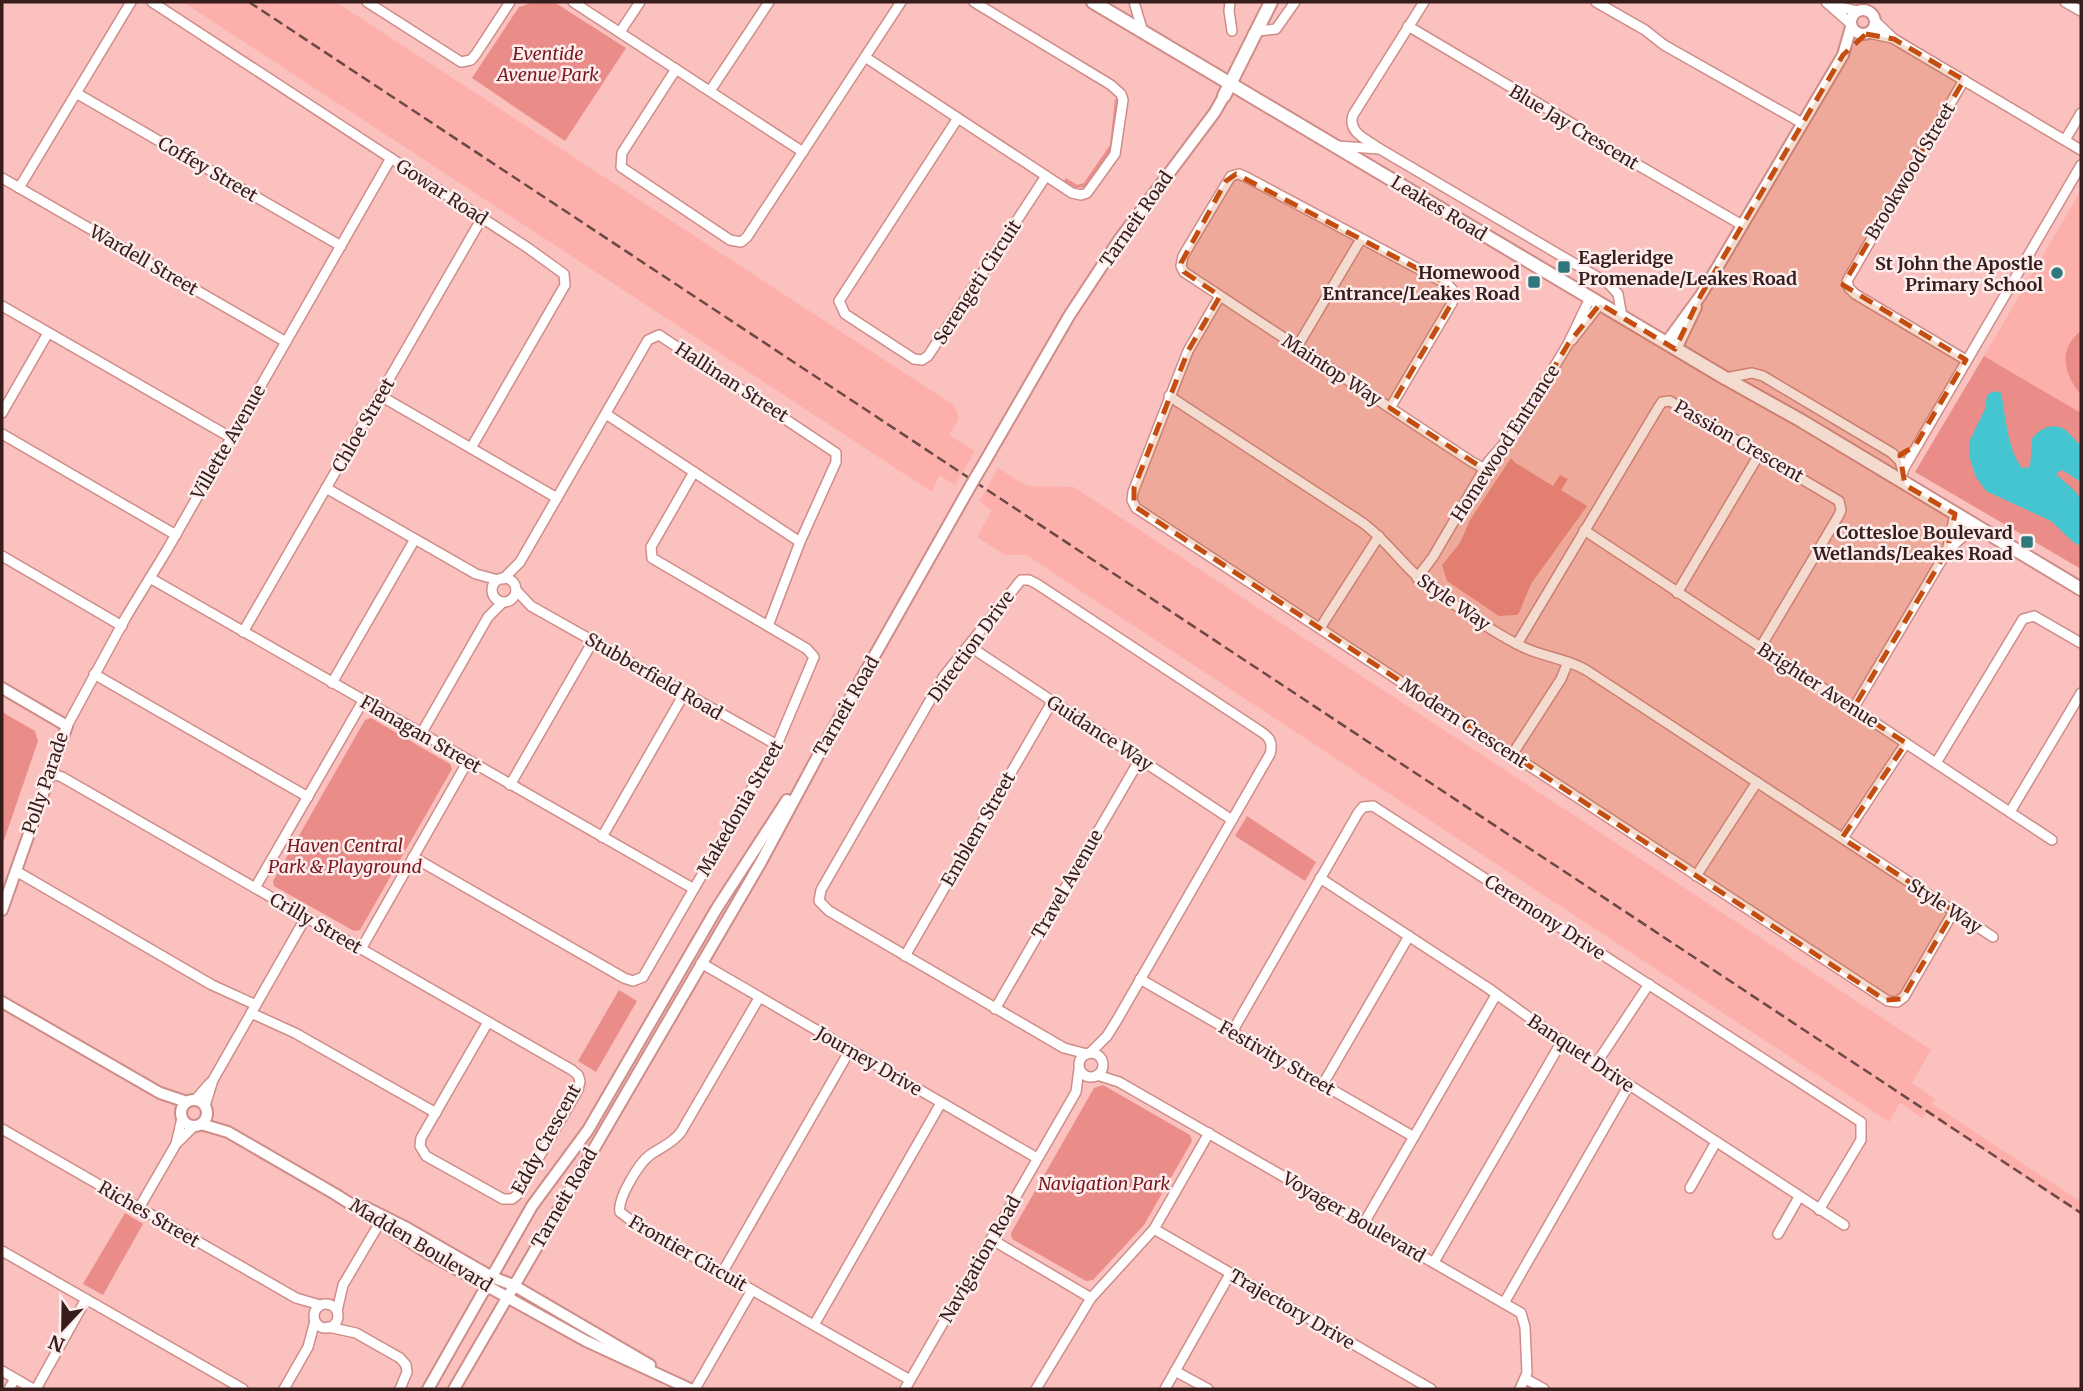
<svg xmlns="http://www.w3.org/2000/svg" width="2083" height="1391" font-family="Merriweather,serif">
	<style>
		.built { fill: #fdb0ab }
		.green { fill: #ea8d89 }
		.water { fill: #45c5cf }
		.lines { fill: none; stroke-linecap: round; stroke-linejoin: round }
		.minor-casing { stroke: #cf8d89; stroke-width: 12 }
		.tertiary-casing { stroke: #cf8d89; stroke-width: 14 }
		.secondary-casing { stroke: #cf8d89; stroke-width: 16 }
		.minor { stroke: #fff; stroke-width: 9 }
		.tertiary { stroke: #fff; stroke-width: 10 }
		.secondary { stroke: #fff; stroke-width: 12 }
		.rail { stroke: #6b4947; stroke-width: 2.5; stroke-dasharray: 10 5; stroke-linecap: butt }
		.tertiary-bridge-casing { stroke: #cf8d89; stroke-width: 14; stroke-linecap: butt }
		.tertiary-bridge { stroke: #fff; stroke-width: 10 }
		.marked { fill: #c54d0f; fill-opacity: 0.2; stroke: #c54d0f; stroke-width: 5; stroke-dasharray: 14 9; stroke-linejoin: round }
		.poi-dot { fill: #2e787d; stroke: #fdeeed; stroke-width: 2.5 }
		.labels { text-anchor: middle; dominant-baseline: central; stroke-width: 5; stroke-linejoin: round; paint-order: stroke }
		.park-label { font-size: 18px; font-style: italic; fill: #7b171f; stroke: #fdeeed }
		.street-label { font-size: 18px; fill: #371d1c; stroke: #fdeeed }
		.poi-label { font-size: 18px; font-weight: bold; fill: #371d1c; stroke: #fdeeed; text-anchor: end }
	</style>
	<rect width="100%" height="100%" fill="#fac1be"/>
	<!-- built -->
	<g class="built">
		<path d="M183,2h153l619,404 4,13 -10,16 26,16 -20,34 -16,-10 -7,17z"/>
		<path d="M2081,190v223l-97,-57z"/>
		<path d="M998,468l29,18 47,1 857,563 -19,33 23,16 -3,5 149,98v13l-155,-102 -4,5 -22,-15 -11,19 -863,-567h-21l-28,-18 15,-27 -13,-9z"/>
	</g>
	<!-- green -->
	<g class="green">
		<path d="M534,2h20l72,46 -61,93 -93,-63 47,-71z"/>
		<path d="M1117,98l-5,51 -27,38 -9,1 -12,-7 2,-3 11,7 7,-2 26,-38 5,-46z"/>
		<path d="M2081,331v64c-17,-21 -24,-46 0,-64z"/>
		<path d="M1984,356l97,57v156l-166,-97z"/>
		<path d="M1511,458l3,4 39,24 7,-11 8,4 -7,11 26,16 -56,78 -12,29 -2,2 -18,1 -52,-35 -5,-16 18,-22 10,-23z"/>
		<path d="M2,712l33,19 3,10 -36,105z"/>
		<path d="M371,718l79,46 2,5 -92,161 -6,1 -80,-45 -1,-5 92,-161z"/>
		<path d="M1247,816l69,46 -11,19 -70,-45z"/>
		<path d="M619,990l18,11 -41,71 -18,-11z"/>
		<path d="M1103,1085l87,50 2,6 -48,84 -51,55 -7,1 -74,-42 -1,-6 83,-145z"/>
		<path d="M125,1213l18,11 -40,71 -20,-11z"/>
	</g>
	<!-- water -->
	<path class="water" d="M1994,391l7,2c5,24 6,55 21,75l8,-1 2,-28c6,-9 20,-17 32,-10 6,4 11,12 17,16v37l-19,-12 -6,4 21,19 4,8v45l-8,-4 -22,-21 -65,-30 -10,-14 -6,-18 -1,-17 16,-33 2,-14z"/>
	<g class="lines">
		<defs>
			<g id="minor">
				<path d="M152,2l376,246 36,26 1,11 -94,163"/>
				<path d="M367,2l94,60 10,-2 5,-6 34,-52"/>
				<path d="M573,2l230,150"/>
				<path d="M1134,2l9,30"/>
				<path d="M1230,2l-1,9 3,20"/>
				<path d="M1424,2l-71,113c-6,18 15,25 27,34l229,135 9,10 4,23"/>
				<path d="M1596,2l49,28 19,15 138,78"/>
				<path d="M1826,2l24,21"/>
				<path d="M2065,2l16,9"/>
				<path d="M1831,5l26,6"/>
				<path d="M1875,21l19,18 187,111"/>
				<path d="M1408,26l165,98 18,14 151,87"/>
				<path d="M620,32l20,-30"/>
				<path d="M1868,33l24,5"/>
				<path d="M1253,34l4,-3 19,-2 19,-27"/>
				<path d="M865,57l207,136 9,2 6,-2 28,-39 8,-54 -2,-6 -10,-9 -137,-83"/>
				<path d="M676,69l-54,84 -1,14 109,73 11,2 6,-5 154,-235"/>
				<path d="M1964,80l-117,201 2,7 6,6 111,66"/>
				<path d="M710,91l59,-89"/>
				<path d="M76,93l265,153"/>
				<path d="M958,118l-119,183 6,13 69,45 8,1 6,-4 118,-180"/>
				<path d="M2065,140l16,-27"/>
				<path d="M1337,146l42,3"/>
				<path d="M2,178l284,164"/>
				<path d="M19,188l112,-186"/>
				<path d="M1220,296l-32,55 -55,141 -1,8 4,8 752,493 9,1 7,-5 50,-86"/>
				<path d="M2,306l228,131"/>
				<path d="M1572,340l28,-36"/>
				<path d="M1297,347l64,-108"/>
				<path d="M1725,378l27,-5 11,3 129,77 8,8 3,11"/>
				<path d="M379,395l178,103"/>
				<path d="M1169,396l194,127c27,20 43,48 71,67 29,20 59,43 91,58 20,9 42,11 61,22l407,267"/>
				<path d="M1390,408l62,-105c4,-9 2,-15 -7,-20l-199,-106 -7,-3 -8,2 -48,80 -2,10 3,6 288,190 13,7"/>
				<path d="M2,413l46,-80"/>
				<path d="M606,414l194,128"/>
				<path d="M2,434l174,101"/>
				<path d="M1903,470l178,-305"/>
				<path d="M326,488l150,86 22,6"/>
				<path d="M1584,530l468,310"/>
				<path d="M1948,550l27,-24"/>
				<path d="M2,556l120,70"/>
				<path d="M150,578l544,311"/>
				<path d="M1417,578l16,-21 56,-96 28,-32 51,-85 22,-46"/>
				<circle cx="504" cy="590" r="12"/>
				<path d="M503,579l17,-17 128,-222 11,-5 177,118v9l-36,80 -32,84"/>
				<path d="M516,590l15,16 246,139"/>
				<path d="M1677,593l83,-140"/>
				<path d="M1320,628l59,-92"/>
				<path d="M243,632l239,-414"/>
				<path d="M1517,644l141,-236 4,-6 8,-1 169,100 2,9 -2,5 -79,133"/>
				<path d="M969,646l263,174"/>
				<path d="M94,674l214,123"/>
				<path d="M332,683l83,-144"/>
				<path d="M1853,709l94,-158 8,-37"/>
				<path d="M67,726l59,-109 41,-67 224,-392"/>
				<path d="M421,734l67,-117 15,-15"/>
				<path d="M1512,755l49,-76 7,-17"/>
				<path d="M1936,763l87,-144 11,-3 47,27"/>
				<path d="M50,773l12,4 510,293 6,5 2,6 -2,9 -61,105 -5,4h-9l-77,-43 -6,-10 1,-8 67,-116"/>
				<path d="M510,785l83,-144"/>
				<path d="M2010,812l71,-119"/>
				<path d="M602,837l82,-143"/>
				<path d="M1843,838l63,-95"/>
				<path d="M413,857l211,121 9,3 10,-4 134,-232 37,-88 -7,-8 -155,-91 -1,-11 43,-75"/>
				<path d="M16,871l196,114 44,20"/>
				<path d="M1696,876l61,-94"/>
				<path d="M1320,878l168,110 74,53 282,184"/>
				<path d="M255,888l108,-187"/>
				<path d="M361,949l107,-188"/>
				<path d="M905,956l147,-254"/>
				<path d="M701,963l336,195"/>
				<path d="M1140,979l274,158"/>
				<path d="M759,998l-78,134c-9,12 -20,15 -31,23 -11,8 -33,44 -30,57l13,10 277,158"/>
				<path d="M995,1009l145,-250"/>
				<path d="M251,1013l44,20 141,80"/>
				<path d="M1232,1032l126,-219 5,-6 10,-1 488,316v18l-42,70"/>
				<circle cx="1091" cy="1065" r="12"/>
				<path d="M1087,1054l-23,-6 -235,-137 -10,-10 2,-11 123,-214 77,-96h8l8,4 223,147c10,6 13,12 10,23l-153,266 -10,16 -17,17"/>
				<path d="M1596,1064l53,-80"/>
				<path d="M1097,1075l22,7 402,231 4,14 2,46 -7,16"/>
				<path d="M1323,1084l86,-148"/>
				<path d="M195,1100l15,-17"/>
				<path d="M205,1106l8,-26 93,-163"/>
				<path d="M2,1129l294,169 24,7"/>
				<path d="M178,1142l16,-16"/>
				<path d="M1690,1188l26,-46"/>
				<path d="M139,1208l37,-64 6,-26"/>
				<path d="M1364,1223l132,-228"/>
				<path d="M1154,1229l277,160"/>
				<path d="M1778,1234l21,-37"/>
				<path d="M991,1239l100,59"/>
				<path d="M2,1251l241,138"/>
				<path d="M1434,1262l128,-221"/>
				<path d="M722,1273l128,-223"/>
				<path d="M1504,1303l125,-218"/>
				<circle cx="326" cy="1316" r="12"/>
				<path d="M337,1311l6,-26 39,-66"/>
				<path d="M814,1325l127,-222"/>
				<path d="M328,1327l28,6 44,25 6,7 1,7 -7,17"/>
				<path d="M2,1371l31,18"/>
				<path d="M1175,1371l33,18"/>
				<path d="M1526,1379l18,10"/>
				<path d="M9,1389l6,-10"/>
				<path d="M36,1389l50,-90"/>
				<path d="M284,1389l24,-42 7,-26"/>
				<path d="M695,1389l57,-99"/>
				<path d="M905,1389l171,-297 3,-23"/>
				<path d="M1036,1389l55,-91 63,-69 55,-96"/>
				<path d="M1165,1389l65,-115"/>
			</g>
			<g id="tertiary">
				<circle cx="1863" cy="22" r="12"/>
				<path d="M1666,343l35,-48 142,-240 8,-28"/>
				<path d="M1676,349l20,-42"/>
				<path d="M984,463l85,-147 50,-76 96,-128 9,-16"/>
				<path d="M2,688l65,38 -65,184"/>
				<path d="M2,1002l158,91 27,9"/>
				<circle cx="194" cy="1113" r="13"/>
				<path d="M201,1124l27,8 107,62 96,61 155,86 104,48"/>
				<path d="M365,1207l42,21 85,49 21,8 137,80"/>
				<path d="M428,1389l104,-183 56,-76 129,-222 70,-108"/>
				<path d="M454,1389l307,-527 59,-110 151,-267"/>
			</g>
			<g id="secondary">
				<path d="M1093,2l632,376 75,42 281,169"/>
				<path d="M1224,96l47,-94"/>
			</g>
		</defs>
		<!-- minor casing -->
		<use href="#minor" class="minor-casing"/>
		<!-- tertiary casing -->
		<use href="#tertiary" class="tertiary-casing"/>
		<!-- secondary casing -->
		<use href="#secondary" class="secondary-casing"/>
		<!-- minor -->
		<use href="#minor" class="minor"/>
		<!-- tertiary -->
		<use href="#tertiary" class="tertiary"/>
		<!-- secondary -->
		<use href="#secondary" class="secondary"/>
		<!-- rail -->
		<path class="rail" d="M249,2l1832,1211"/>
		<defs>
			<path id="tertiary-bridge" d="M971,485l13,-22"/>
		</defs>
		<!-- tertiary-bridge casing -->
		<use href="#tertiary-bridge" class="tertiary-bridge-casing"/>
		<!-- tertiary-bridge -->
		<use href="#tertiary-bridge" class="tertiary-bridge"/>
	</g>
	<!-- marked area -->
	<path class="marked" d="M1866,34l28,5 70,41 -121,205 123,75 -51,86 -15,9 5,30 50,29 -8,37 -94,158 53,34 -64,95 112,73 -52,88 -17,1 -751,-494v-18l54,-137 32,-55 -36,-24 -3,-9 45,-82 10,-7 209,109 8,18 -63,107 94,61 30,-35 54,-90 32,-40 75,45 26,-54 142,-240z"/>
	<!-- markers -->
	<g class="poi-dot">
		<rect x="1557" y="260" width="14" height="14" rx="3.5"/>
		<circle cx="2057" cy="273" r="7"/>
		<rect x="1527" y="275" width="14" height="14" rx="3.5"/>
		<rect x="2020" y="535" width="14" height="14" rx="3.5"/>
	</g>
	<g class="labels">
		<!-- park labels -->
		<g class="park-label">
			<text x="548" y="53">Eventide<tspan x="548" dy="21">Avenue Park</tspan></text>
			<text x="345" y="845">Haven Central<tspan x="345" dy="21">Park &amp; Playground</tspan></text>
			<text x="1104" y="1183">Navigation Park</text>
		</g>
		<!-- street labels -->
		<g class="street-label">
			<text transform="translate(1574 127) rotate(31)">Blue Jay Crescent</text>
			<text transform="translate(208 169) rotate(30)">Coffey Street</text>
			<text transform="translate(1910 171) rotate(-59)">Brookwood Street</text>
			<text transform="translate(442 192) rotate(33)">Gowar Road</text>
			<text transform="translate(1439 208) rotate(31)">Leakes Road</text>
			<text transform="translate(1136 219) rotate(-55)">Tarneit Road</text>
			<text transform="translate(144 260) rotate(30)">Wardell Street</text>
			<text transform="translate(977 282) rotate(-57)">Serengeti Circuit</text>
			<text transform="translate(1332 370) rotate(33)">Maintop Way</text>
			<text transform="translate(732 382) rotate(33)">Hallinan Street</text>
			<text transform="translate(363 425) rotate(-60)">Chloe Street</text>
			<text transform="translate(1739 441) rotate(30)">Passion Crescent</text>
			<text transform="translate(228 442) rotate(-60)">Villette Avenue</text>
			<text transform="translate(1505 443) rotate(-57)">Homewood Entrance</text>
			<text transform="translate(1454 602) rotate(35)">Style Way</text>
			<text transform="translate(971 646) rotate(-54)">Direction Drive</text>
			<text transform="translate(654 676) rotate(30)">Stubberfield Road</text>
			<text transform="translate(1818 685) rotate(33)">Brighter Avenue</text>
			<text transform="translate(846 706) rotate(-60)">Tarneit Road</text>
			<text transform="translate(1464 723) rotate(33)">Modern Crescent</text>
			<text transform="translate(1100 733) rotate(33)">Guidance Way</text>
			<text transform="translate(421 734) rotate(30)">Flanagan Street</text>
			<text transform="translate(45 783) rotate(-71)">Polly Parade</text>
			<text transform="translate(740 808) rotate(-60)">Makedonia Street</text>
			<text transform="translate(978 829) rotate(-60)">Emblem Street</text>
			<text transform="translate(1067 884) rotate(-60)">Travel Avenue</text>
			<text transform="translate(1945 906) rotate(33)">Style Way</text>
			<text transform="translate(1545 917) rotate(33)">Ceremony Drive</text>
			<text transform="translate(316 923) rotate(30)">Crilly Street</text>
			<text transform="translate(1581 1053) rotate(34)">Banquet Drive</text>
			<text transform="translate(1277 1058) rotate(30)">Festivity Street</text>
			<text transform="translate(869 1061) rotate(30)">Journey Drive</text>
			<text transform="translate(546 1139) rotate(-61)">Eddy Crescent</text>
			<text transform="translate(564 1198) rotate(-60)">Tarneit Road</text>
			<text transform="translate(149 1214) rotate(30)">Riches Street</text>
			<text transform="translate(1354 1217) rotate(30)">Voyager Boulevard</text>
			<text transform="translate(421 1245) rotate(31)">Madden Boulevard</text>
			<text transform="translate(688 1253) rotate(30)">Frontier Circuit</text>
			<text transform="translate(980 1259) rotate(-60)">Navigation Road</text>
			<text transform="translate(1292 1309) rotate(30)">Trajectory Drive</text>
		</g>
		<!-- poi labels -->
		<g class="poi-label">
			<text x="1578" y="257" text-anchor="start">Eagleridge<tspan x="1578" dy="21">Promenade/Leakes Road</tspan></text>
			<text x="2043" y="263">St John the Apostle<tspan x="2043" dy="21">Primary School</tspan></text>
			<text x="1520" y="272">Homewood<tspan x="1520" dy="21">Entrance/Leakes Road</tspan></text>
			<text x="2013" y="532">Cottesloe Boulevard<tspan x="2013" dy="21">Wetlands/Leakes Road</tspan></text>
		</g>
	</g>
	<!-- border -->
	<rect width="2083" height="1391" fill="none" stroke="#371d1c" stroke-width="7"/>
	<!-- north arrow -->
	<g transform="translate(63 1328) rotate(202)" stroke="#fdeeed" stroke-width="5" paint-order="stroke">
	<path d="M0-5L12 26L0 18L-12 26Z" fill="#371d1c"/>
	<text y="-10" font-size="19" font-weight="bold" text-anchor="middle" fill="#371d1c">N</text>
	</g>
</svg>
